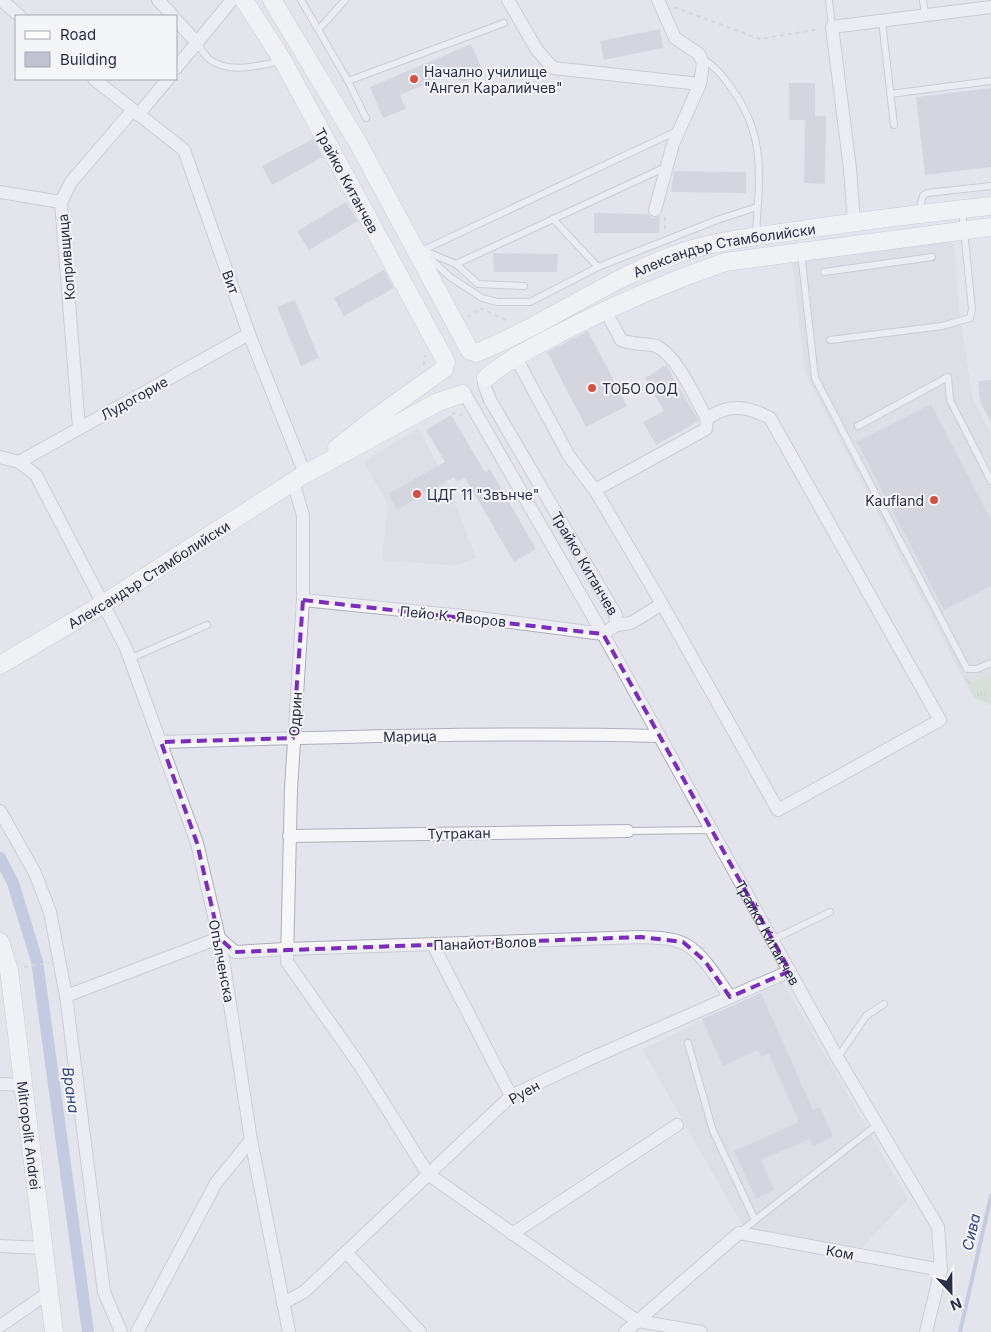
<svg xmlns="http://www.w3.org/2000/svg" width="991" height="1332" font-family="Inter,sans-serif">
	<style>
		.built { fill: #d5d7e1 }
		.park { fill: url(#park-tufts) }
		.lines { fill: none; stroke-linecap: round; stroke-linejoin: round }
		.stream { stroke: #9da9ce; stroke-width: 4 }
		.canal { stroke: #9da9ce; stroke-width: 12 }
		.building { fill: #c0c2cf }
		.lane-casing { stroke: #acaeba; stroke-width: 8 }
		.street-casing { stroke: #acaeba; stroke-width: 14 }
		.secondary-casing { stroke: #acaeba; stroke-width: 19 }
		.path { stroke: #c2c3cb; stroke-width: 2; stroke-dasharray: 4 4; stroke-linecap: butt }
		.lane { stroke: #f7f7fa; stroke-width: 6 }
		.street { stroke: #f7f7fa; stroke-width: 12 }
		.secondary { stroke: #fff; stroke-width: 18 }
		.marked { fill: none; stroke: #7b2cbf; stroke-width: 4; stroke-dasharray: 10 6; stroke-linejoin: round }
		.poi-dot { fill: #d65044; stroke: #f4f5f9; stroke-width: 2 }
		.labels { text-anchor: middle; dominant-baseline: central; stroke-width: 4; stroke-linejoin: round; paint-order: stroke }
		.poi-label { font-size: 14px; fill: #2a2e46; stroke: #f4f5f9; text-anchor: start }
		.street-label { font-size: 14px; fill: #2a2e46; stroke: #f4f5f9 }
		.water-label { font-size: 15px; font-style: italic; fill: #31417c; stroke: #f4f5f9 }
	</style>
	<defs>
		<pattern id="park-tufts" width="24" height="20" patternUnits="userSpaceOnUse" patternTransform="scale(1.25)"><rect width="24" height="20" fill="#c5d6c4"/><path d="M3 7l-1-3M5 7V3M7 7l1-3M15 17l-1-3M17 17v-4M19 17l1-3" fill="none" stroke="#a9b8aa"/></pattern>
	</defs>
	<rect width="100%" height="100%" fill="#e4e5ec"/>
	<!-- built -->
	<g class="built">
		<path d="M945,239l9,5 5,67 14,88 18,35v271l-16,-7 -6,-8 -164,-317 -13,-110 17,-5z"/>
		<path d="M418,428l30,56 28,74 -20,8 -74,-6 6,-55 -24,-43z"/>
		<path d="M783,982l125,217 -46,49 -118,-20 -102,-179z"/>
	</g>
	<!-- park -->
	<path class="park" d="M991,674v31l-16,-7 -11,-22 8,7z"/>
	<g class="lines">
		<!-- stream -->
		<path class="stream" d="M960,1332l31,-136"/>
		<!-- canal -->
		<path class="canal" d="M0,858l13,25 24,78 51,371"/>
	</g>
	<!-- building -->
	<g class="building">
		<path d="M660,29l3,19 -59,12 -4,-19z"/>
		<path d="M471,44l13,30 -22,9 -6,-12 -56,24 6,14 -23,9 -13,-31z"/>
		<path d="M789,83h26v33h11l-1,68 -21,-1 1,-63h-16z"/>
		<path d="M991,88v79l-66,8 -9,-78z"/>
		<path d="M313,139l10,18 -51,28 -10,-19z"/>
		<path d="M674,171l72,1v21l-75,-1z"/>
		<path d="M346,202l12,19 -49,29 -12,-19z"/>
		<path d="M594,213l54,1 5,4 7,-2 -1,17h-65z"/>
		<path d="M493,253l65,1 -1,18h-63z"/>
		<path d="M384,270l10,18 -50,28 -10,-18z"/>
		<path d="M295,300l24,58 -18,8 -24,-59z"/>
		<path d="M588,331l39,75 -41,21 -39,-75z"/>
		<path d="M666,365l33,56 -43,24 -13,-23 21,-11 -19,-33z"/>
		<path d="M991,380v42l-11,-20 -2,-21z"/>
		<path d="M931,404l60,116v66l-47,24 -87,-168z"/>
		<path d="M451,415l34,57 5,-3 46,80 -22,13 -49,-84 -8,4 -3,-5 -57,33 -9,-16 57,-32 -19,-32z"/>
		<path d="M761,993l52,117 7,-3 13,30 -20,9 -3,-7 -49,21 13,30 -18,9 -22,-48 65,-29 -30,-68 -8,3 -3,-7 -35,16 -21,-47z"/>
	</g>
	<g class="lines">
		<defs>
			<g id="lane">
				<path d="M301,0l47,81 18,37"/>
				<path d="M829,0l3,27"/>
				<path d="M923,0l2,15"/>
				<path d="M882,21l12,104"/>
				<path d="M319,29l26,-29"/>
				<path d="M197,43c4,5 7,12 12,16 20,16 51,6 73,2"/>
				<path d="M703,59c12,7 21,18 29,30 35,48 27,90 24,146"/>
				<path d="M348,81l156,-58"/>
				<path d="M890,94l101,-13"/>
				<path d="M918,213l5,-17 4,-3 64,-7"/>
				<path d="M553,219l45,48"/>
				<path d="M419,252l258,-121"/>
				<path d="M427,252l29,12 22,20 46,2"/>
				<path d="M424,253l26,24 32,21 15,4h33l68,-35 119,-47 40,-13"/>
				<path d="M801,253l14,125 152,291h10l14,-6"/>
				<path d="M456,264l210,-97"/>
				<path d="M824,272l108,-15"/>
				<path d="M830,340l112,-14 28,-8 2,-9 -10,-99"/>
				<path d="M858,426l90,-49 2,23 41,81"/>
				<path d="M129,659l78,-34"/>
				<path d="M628,831l82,-1"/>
				<path d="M772,940l58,-28"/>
				<path d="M688,1043l25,88 42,89"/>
				<path d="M838,1057l28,-41 18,-12"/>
				<path d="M740,1232l137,-107"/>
			</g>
			<g id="street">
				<path d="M1,0l19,16"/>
				<path d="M158,0l15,16"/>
				<path d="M508,0l29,50 16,18 147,16"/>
				<path d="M176,20l21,23"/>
				<path d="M176,68l56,-68"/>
				<path d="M94,79l90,71 65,184 56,140"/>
				<path d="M138,115l30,-36"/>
				<path d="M0,192l61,10"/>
				<path d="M655,210l18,-66 27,-60 3,-21 -4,-9 -24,-16 -17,-38"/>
				<path d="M854,222l-4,-53 -18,-142 159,-20"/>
				<path d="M515,356l54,100 26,34 67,114 116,206 162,-90 -170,-302c-23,-12 -42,-15 -63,1 -11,-19 -30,-64 -51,-73 -9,-3 -23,-1 -35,-6l-10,-19"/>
				<path id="s1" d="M484,384l6,16 126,215v10l-13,9"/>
				<path id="s2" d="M465,394l138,240 234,423 101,170 3,43 -15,62"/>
				<path d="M79,428l-18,-226 10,-20 61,-71"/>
				<path d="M0,457l19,5 17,13 90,173 71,195 24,103 30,194 38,192"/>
				<path d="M19,462l230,-128"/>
				<path d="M293,481l10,35v84l-12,189 -4,173 74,105 67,107 202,142 8,5 63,11"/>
				<path d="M595,490l111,-61 1,-10"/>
				<path d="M303,600l169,17 131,17"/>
				<path d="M616,625l15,-2 31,-19"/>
				<path d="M161,742c166,-5 332,-10 497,-6"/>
				<path d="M0,811l35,62 15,39 16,84 153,-58 16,14 51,-3 355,-12c13,1 27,0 39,5 20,6 38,38 50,55"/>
				<path d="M289,836l339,-5"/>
				<path d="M433,945l78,151"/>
				<path d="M66,996l38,296 17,40"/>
				<path d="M0,1084l24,1"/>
				<path d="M512,1234l165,-109"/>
				<path d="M0,1246l43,2"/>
				<path d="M346,1252l74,80"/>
				<path d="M283,1303l21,-11 207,-196 76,-36 203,-89"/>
				<path d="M0,1326l48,-33"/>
				<path d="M137,1332l79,-149 35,-43"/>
				<path d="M625,1332l114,-99 202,37"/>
			</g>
			<g id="secondary">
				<path id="s3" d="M244,0l39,61 163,301"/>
				<path d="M272,0l86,143 112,208"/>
				<path id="s4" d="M476,353c67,-27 126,-70 193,-96 40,-16 84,-20 126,-26 65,-10 131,-18 196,-25"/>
				<path d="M486,378c24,-20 51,-33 78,-47 52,-27 106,-50 161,-69l266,-35"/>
				<path d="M337,448l38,-30 69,-49"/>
				<path id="s5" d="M0,665l103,-61 202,-130 133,-72 24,-8"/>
				<path id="s6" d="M0,942l9,28 45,362"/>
			</g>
		</defs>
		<!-- lane casing -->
		<use href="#lane" class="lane-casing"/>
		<!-- street casing -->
		<use href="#street" class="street-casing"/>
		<!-- secondary casing -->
		<use href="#secondary" class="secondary-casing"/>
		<!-- path -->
		<g class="path">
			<path d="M674,7l86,32 60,-10"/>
			<path d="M665,217v15"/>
			<path d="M480,308l28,13"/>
			<path d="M468,317l13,-9"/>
			<path d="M424,365l1,-10"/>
			<path d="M452,413l10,2"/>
			<path d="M24,967l25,-4"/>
		</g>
		<!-- lane -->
		<use href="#lane" class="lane"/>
		<!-- street -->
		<use href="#street" class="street"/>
		<!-- secondary -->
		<use href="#secondary" class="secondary"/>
	</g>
	<!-- marked area -->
	<path d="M0 0H991V1332H0ZM303,600l300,34 187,337 -60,26 -26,-37 -21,-18 -42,-5 -406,15 -16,-14 -22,-95 -36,-101 132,-4z" fill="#e4e5ec" fill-opacity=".55" fill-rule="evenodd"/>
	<path class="marked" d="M303,600l300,34 187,337 -60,26 -26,-37 -21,-18 -42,-5 -406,15 -16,-14 -22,-95 -36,-101 132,-4z"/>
	<!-- markers -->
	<g class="poi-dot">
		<circle cx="414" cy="79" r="5"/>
		<circle cx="592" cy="388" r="5"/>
		<circle cx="417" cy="494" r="5"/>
		<circle cx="934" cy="500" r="5"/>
	</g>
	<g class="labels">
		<!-- poi labels -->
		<g class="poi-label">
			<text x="424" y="71">Начално училище<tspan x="424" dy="16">"Ангел Каралийчев"</tspan></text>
			<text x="602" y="388">ТОБО ООД</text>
			<text x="427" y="494">ЦДГ 11 "Звънче"</text>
			<text x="924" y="500" text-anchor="end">Kaufland</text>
		</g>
		<!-- street labels -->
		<g class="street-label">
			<text stroke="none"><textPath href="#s3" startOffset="208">Трайко Китанчев</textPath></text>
			<text stroke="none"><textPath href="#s4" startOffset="271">Александър Стамболийски</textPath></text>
			<text transform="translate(66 257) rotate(-95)">Копривщица</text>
			<text transform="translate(231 282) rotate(70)">Вит</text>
			<text transform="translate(134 398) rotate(-29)">Лудогорие</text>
			<text stroke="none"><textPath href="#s1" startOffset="206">Трайко Китанчев</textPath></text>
			<text stroke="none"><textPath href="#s5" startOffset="174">Александър Стамболийски</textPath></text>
			<text transform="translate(453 616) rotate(6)">Пейо К. Яворов</text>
			<text transform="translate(295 714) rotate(-86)">Одрин</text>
			<text transform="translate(410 736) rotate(-1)">Марица</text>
			<text transform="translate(459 833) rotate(-1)">Тутракан</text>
			<text stroke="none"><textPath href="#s2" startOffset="618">Трайко Китанчев</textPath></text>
			<text transform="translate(485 943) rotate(-2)">Панайот Волов</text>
			<text transform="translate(222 961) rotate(79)">Опълченска</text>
			<text transform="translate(524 1092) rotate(-29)">Руен</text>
			<text stroke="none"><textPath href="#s6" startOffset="196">Mitropolit Andrei</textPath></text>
			<text transform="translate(840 1252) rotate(10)">Ком</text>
		</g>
		<!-- water labels -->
		<g class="water-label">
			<text transform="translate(71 1090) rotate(82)">Врана</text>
			<text transform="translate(971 1232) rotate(-77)">Сива</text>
		</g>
	</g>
	<!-- legend -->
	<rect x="15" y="15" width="162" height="65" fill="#f4f5f9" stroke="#a3a5b1"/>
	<rect x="25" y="31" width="25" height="8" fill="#ffffff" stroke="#a3a5b1"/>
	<text x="60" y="40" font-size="15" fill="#2a2e46">Road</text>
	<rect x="25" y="52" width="25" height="15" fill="#c0c2cf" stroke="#a3a5b1"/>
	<text x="60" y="65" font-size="15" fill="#2a2e46">Building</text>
	<!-- north arrow -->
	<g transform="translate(951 1292) rotate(158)" stroke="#f4f5f9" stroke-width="4" paint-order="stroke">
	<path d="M0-4L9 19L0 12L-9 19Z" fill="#2a2e46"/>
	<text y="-8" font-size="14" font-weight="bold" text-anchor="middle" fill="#2a2e46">N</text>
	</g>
</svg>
